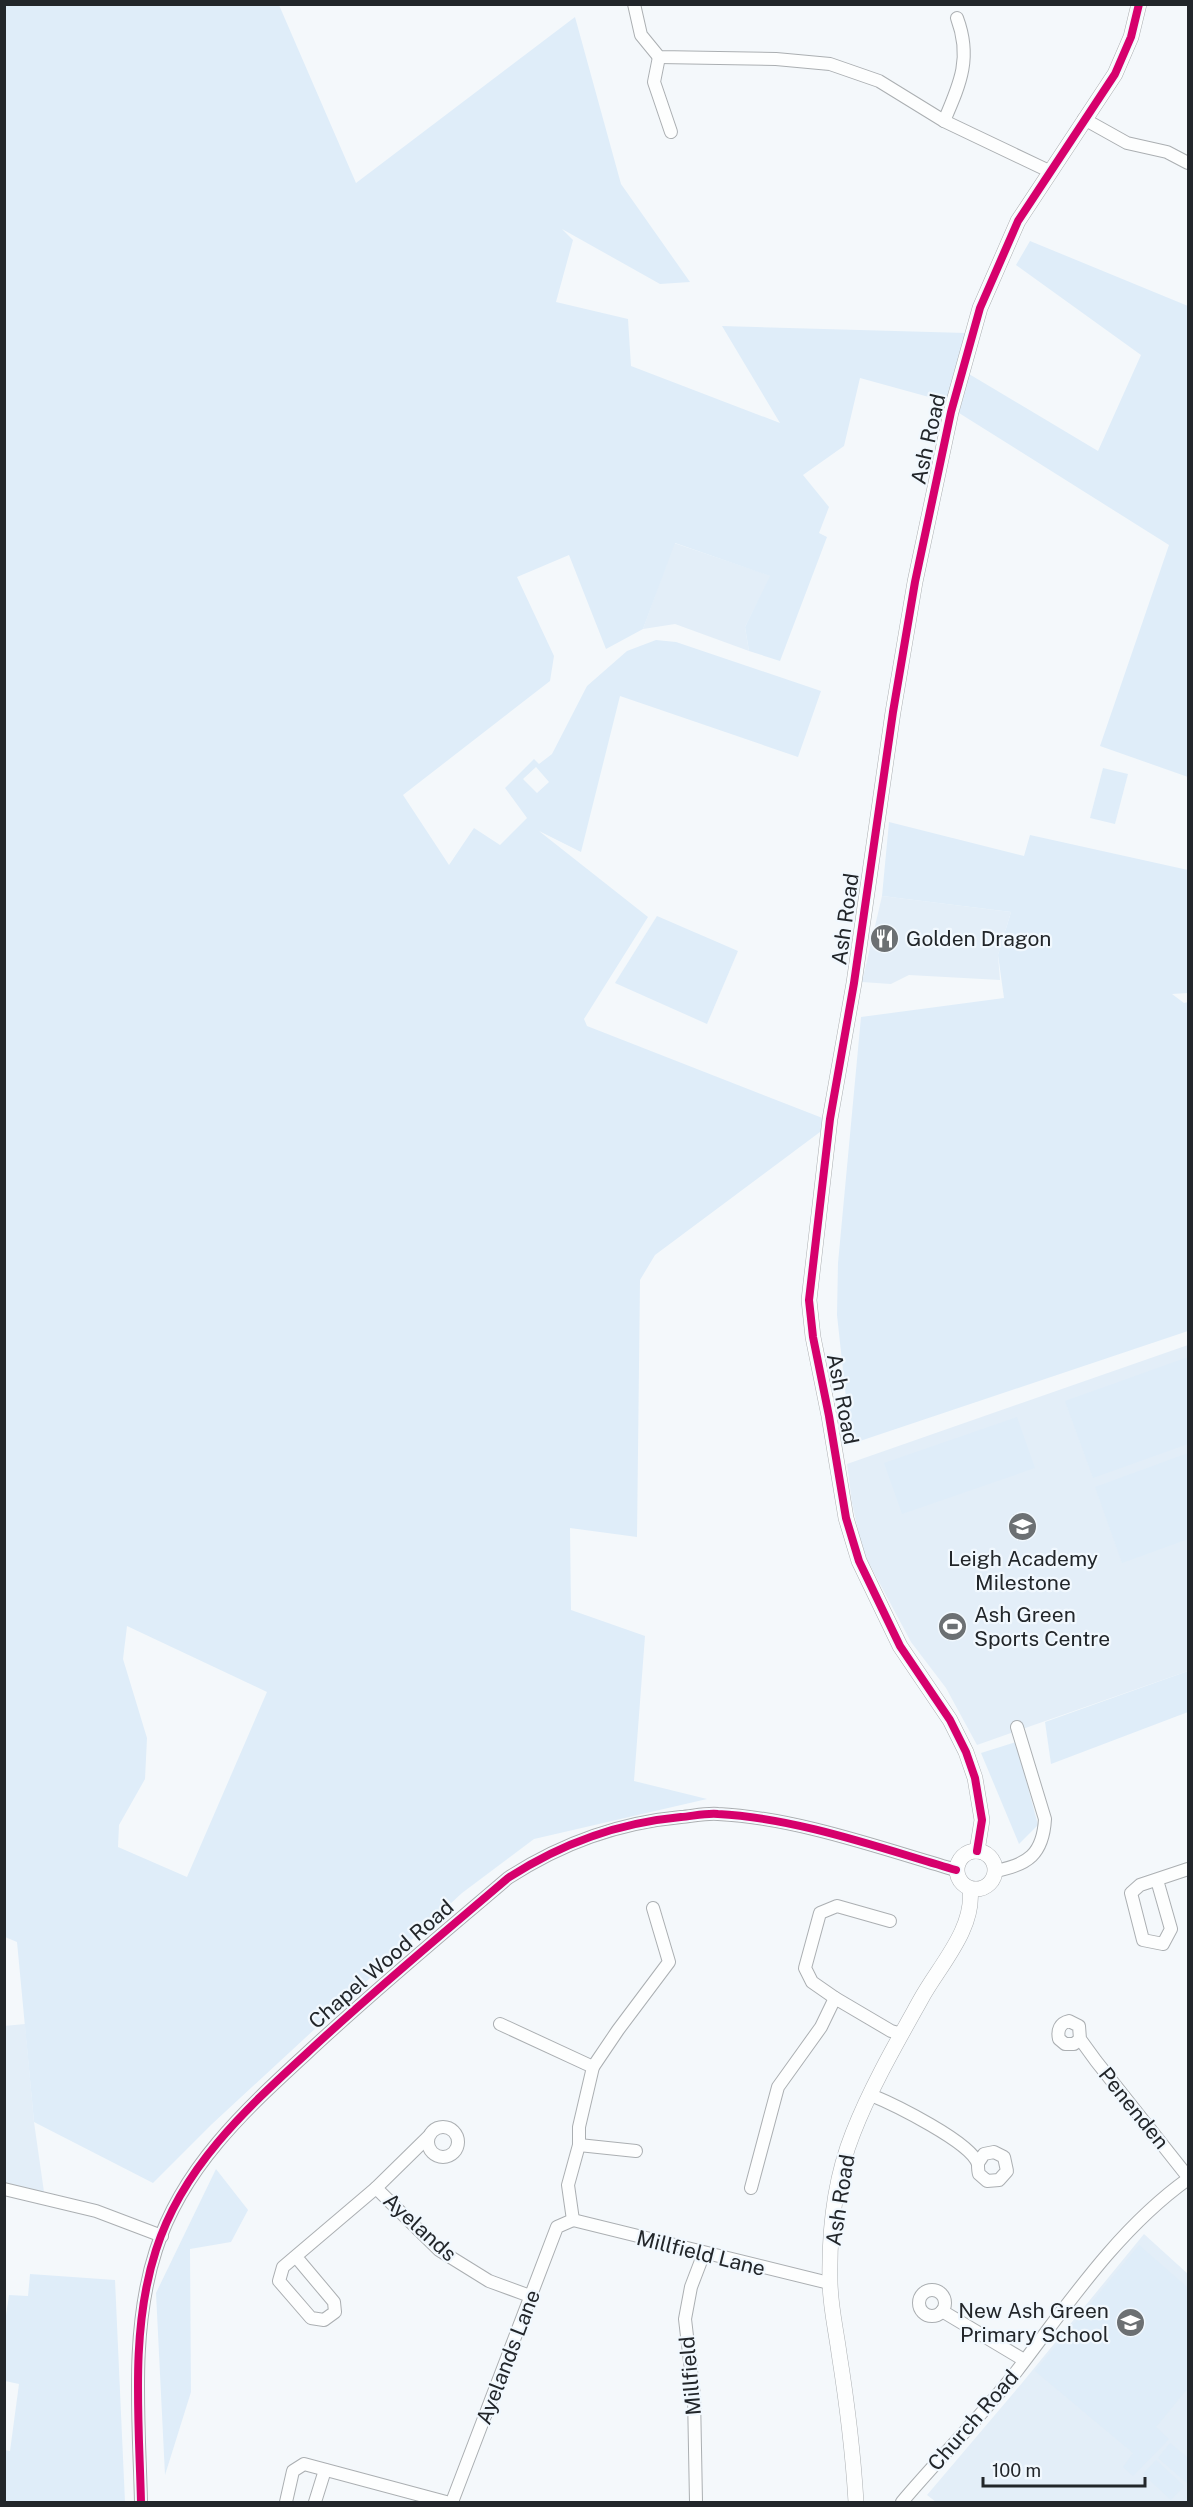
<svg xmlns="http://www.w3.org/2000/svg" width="1193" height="2507" font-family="'Public Sans',sans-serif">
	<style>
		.built { fill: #e3eef8 }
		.green { fill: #dfedf9; fill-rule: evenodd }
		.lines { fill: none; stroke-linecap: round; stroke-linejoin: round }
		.minor-casing { stroke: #abafb2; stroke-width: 14 }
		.tertiary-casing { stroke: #abafb2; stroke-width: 16 }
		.minor { stroke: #fdfefe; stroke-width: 12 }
		.tertiary { stroke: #fdfefe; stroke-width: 15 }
		.cycleway-casing { stroke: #f1f8fe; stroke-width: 11 }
		.cycleway { stroke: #d6006c; stroke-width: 8 }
		.labels { text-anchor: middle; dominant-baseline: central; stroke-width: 4.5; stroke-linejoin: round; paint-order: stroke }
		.street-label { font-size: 21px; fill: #22262a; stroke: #f1f8fe }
		.poi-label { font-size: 21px; fill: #22262a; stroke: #f1f8fe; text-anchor: start }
	</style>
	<rect width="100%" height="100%" fill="#f4f8fb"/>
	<!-- built -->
	<g class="built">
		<path d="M674,543l97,33 -26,51 4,24 -74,-27 -32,5z"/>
		<path d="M882,896l129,16 -13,43 2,25 -91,-5 -18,9 -29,-2z"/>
		<path d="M1188,1345v326l-211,74 -31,-57 -35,-46 -48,-90 -11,-49 -5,-39z"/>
		<path d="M25,2024l9,98 10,70 -39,-6 -1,-160z"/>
		<path d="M1144,2234l44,40v228h-252l-9,-7 95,-112z"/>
	</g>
	<!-- green -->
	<g class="green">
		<path d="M4,5h275l77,178 219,-166 46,167 69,98 -30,2 -98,-55 11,11 -17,62 72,17 3,47 149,57 -58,-97 244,7 -19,69 -87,-24 -16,68 -41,29 26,32 -10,26 8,4 -47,124 -31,-10 -4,-24 25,-51 -95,-33 -32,86 -37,20 -37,-94 -52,22 37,79 -4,25 -147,114 46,70 25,-37 26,17 27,-27 -22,-30 29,-29 5,5 13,-10 35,-68 40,-35 29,-11 20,2 145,49 -23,66 -178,-61 -39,156 -42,-21 109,86 -64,102 3,7 238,93 -1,10 -169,126 -15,25 -3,257 -67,-9 1,82 74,26 -11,145 73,18 -173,40 -72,54 -250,231 -59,59 -119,-61 -17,-180 -12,-5zM536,767l13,15 -12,11 -14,-14zM127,1626l140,66 -80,185 -69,-30 1,-22 26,-46 2,-41 -24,-79z"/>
		<path d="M1030,241l158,65v471l-88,-31 69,-201 -210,-132 10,-39 129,77 43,-96 -125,-90z"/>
		<path d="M1103,768l25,6 -13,50 -25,-6z"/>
		<path d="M889,822l135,34 6,-21 158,35v123l-16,1 12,9 4,-1v329l-337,113 -14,-129 1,-52 23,-246 143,-19 -6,-43 13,-43 -129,-16z"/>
		<path d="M657,916l81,35 -31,73 -92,-41z"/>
		<path d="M1188,1357v87l-95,34 -28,-77z"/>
		<path d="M1017,1417l18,51 -133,46 -18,-51z"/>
		<path d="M1188,1453v86l-66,24 -27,-76z"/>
		<path d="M1188,1671v41l-137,52 -6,-42z"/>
		<path d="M1016,1742l22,83 -19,19 -38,-91z"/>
		<path d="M216,2169l32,41 -17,32 -41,7 1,143 -26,83 -9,-182z"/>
		<path d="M1139,2245l49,43v100l-32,39 13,12 -36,37 -10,-9 10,-14 -98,-82z"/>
		<path d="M30,2274l85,6 10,222h-120v-52l5,1 9,-67 -14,-3v-59l4,-27 19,1z"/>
		<path d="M1170,2443l18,15 -1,25 -29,-25z"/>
		<path d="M1156,2460l28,26 -13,14 -28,-26z"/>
	</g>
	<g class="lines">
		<defs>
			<g id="minor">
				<path d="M634,4l7,31 18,22 117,2 54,5 49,17 65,40 105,50"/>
				<path d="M659,57l-5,25 17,50"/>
				<path d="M1084,119l43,24 40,9 21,11"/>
				<path d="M944,121c16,-37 28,-63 13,-103"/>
				<path d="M995,1871c33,-6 48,-17 50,-52l-28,-92"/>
				<path d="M1157,1880l14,49 -8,15 -20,-4 -12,-47 9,-8 48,-16"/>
				<path d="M835,1998l-23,-16 -7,-14 15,-55 17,-7 53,15"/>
				<path d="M500,2024l93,43"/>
				<path d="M1080,2039l-6,5h-9l-6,-5c-2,-9 1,-16 10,-18l10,5 1,13 16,22 92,116"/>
				<path d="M871,2095c22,9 100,47 107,69 0,3 0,7 1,10l8,7 12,-1 8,-9 -3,-14 -10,-5 -10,2 -6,9"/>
				<circle cx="443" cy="2142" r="15"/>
				<path d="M579,2145l57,6"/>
				<path d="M376,2188l52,-51"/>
				<path d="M751,2188l27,-101 43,-60 14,-29 56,33 11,3"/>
				<path d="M4,2189l92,22 66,25"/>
				<path d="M573,2220l-5,-35 11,-40v-18l14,-60 25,-37 51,-68 -16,-54"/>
				<path d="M573,2220l256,63"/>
				<path d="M297,2258l37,44 1,10 -11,8 -13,-2 -32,-37 4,-14 93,-79 63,62 50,31 41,15"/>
				<circle cx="932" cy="2303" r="13"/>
				<path d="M942,2311l82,49"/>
				<path d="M141,2502c-2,-83 -11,-172 15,-252 26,-82 89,-140 150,-196 65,-61 134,-118 202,-176 54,-35 109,-55 173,-61 12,-1 25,-4 37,-3 79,4 162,34 238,56"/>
				<path d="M286,2502l7,-31 11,-7 142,38"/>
				<path d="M315,2502l10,-32"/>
				<path d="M452,2502l105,-275 16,-7"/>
				<path d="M696,2502l-2,-106 -9,-77 6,-32 13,-34"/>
				<path d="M902,2502c37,-44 79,-85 114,-130 52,-68 102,-143 172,-193"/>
			</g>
			<g id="tertiary">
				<circle cx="976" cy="1870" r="19"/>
				<path d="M977,1851l5,-31 -7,-42 -9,-26 -16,-32 -50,-74 -41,-85 -13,-43 -17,-102 -16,-79 -4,-37 21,-181 24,-136 39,-271 22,-130 36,-170 29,-104 38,-87 97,-147 16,-37 8,-33"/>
				<path d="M856,2502c-3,-50 -9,-99 -17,-149 -3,-23 -9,-48 -9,-72 -1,-49 5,-103 23,-148 18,-46 44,-91 68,-134 18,-33 54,-70 49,-110"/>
			</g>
		</defs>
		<!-- minor casing -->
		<use href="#minor" class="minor-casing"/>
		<!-- tertiary casing -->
		<use href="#tertiary" class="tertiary-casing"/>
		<!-- minor -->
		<use href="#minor" class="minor"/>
		<!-- tertiary -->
		<use href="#tertiary" class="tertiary"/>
		<defs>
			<g id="cycleway">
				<path d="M977,1851l5,-31 -7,-42 -9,-26 -16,-32 -50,-74 -41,-85 -13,-43 -17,-102 -16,-79 -4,-37 21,-181 24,-136 39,-271 22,-130 36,-170 29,-104 38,-87 97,-147 16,-37 8,-33"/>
				<path d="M141,2502c-2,-83 -11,-172 15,-252 26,-82 89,-140 150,-196 65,-61 134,-118 202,-176 54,-35 109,-55 173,-61 12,-1 25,-4 37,-3 79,4 162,34 238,56"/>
			</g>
		</defs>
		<!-- cycleway casing -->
		<use href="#cycleway" class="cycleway-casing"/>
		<!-- cycleway -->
		<use href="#cycleway" class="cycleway"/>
	</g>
	<!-- icons -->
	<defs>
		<symbol id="restaurant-disc" viewBox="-11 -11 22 22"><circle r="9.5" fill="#6c7073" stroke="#f1f8fe"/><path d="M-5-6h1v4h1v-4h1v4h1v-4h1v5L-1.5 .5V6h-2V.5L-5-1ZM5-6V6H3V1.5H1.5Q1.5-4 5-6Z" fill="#fff"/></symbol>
		<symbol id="school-disc" viewBox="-11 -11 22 22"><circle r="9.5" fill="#6c7073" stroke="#f1f8fe"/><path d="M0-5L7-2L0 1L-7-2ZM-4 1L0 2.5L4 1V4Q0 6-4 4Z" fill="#fff"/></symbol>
		<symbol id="stadium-disc" viewBox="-11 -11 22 22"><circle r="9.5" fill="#6c7073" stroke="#f1f8fe"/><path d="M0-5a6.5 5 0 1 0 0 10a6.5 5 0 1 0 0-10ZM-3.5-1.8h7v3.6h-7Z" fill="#fff"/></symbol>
	</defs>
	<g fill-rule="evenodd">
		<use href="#restaurant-disc" x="868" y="922" width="33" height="33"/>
		<use href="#school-disc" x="1006" y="1510" width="33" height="33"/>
		<use href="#stadium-disc" x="936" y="1610" width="33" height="33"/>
		<use href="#school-disc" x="1114" y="2306" width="33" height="33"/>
	</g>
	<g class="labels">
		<!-- street labels -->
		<g class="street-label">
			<text transform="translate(928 439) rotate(-77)">Ash Road</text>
			<text transform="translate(845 919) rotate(-82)">Ash Road</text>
			<text transform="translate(843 1399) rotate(79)">Ash Road</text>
			<text transform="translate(381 1964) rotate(-41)">Chapel Wood Road</text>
			<text transform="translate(1134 2108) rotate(51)">Penenden</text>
			<text transform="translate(840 2200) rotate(-81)">Ash Road</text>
			<text transform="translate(420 2227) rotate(42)">Ayelands</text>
			<text transform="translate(701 2253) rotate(14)">Millfield Lane</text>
			<text transform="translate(508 2357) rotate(-69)">Ayelands Lane</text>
			<text transform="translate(690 2376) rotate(-95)">Millfield</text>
			<text transform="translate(973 2420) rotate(-49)">Church Road</text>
		</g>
		<!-- poi labels -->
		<g class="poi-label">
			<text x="906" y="938">Golden Dragon</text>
			<text x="1023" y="1558" text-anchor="middle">Leigh Academy<tspan x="1023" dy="24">Milestone</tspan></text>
			<text x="974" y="1614">Ash Green<tspan x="974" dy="24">Sports Centre</tspan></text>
			<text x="1109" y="2310" text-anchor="end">New Ash Green<tspan x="1109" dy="24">Primary School</tspan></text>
		</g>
	</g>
	<!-- border -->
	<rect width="1193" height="2507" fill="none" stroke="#22262a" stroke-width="12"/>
	<!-- scale -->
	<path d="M983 2477v9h162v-9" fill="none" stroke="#22262a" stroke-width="3"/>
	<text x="992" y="2477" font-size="18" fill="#22262a" stroke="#f1f8fe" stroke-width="4.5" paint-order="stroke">100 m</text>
</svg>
